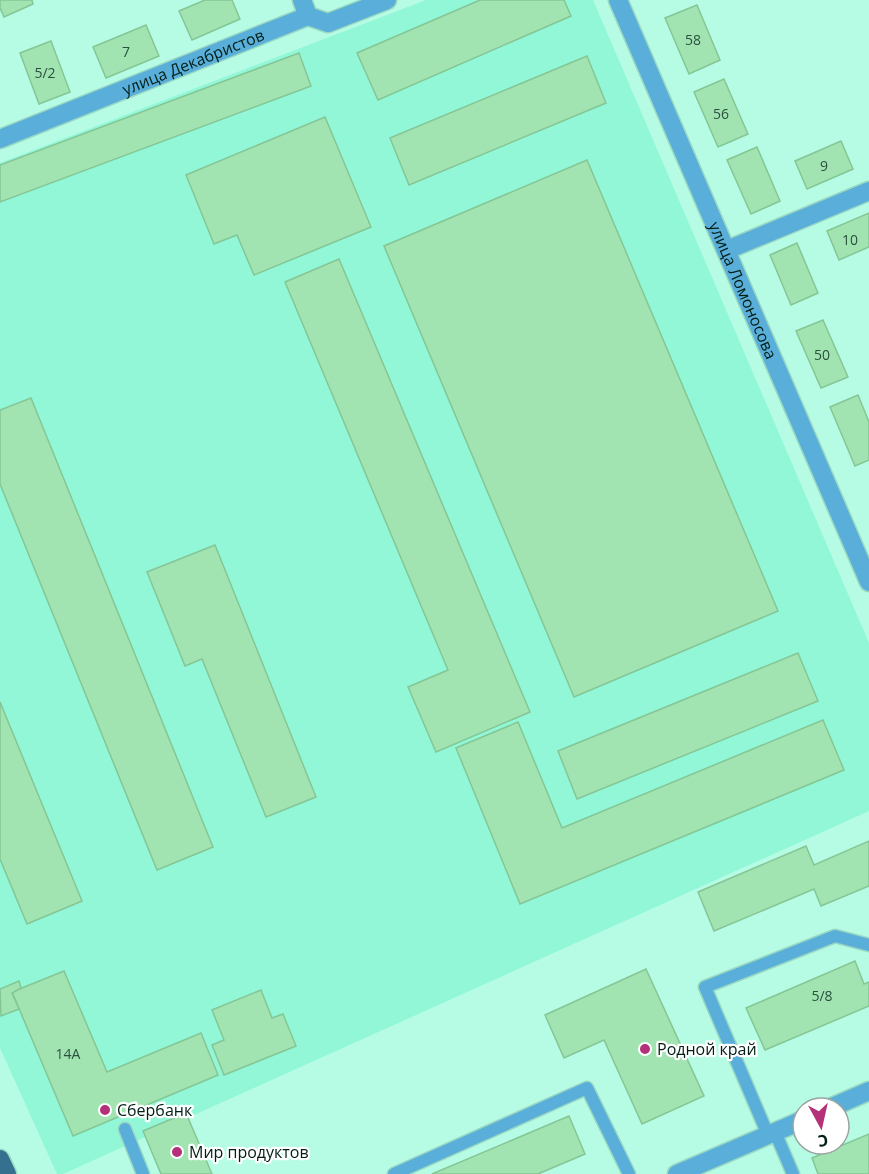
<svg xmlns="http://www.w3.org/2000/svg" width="869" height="1174" font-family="'Open Sans',sans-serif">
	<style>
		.built { fill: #91f7d7 }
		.building { fill: #a1e4b2; stroke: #84c695; stroke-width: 1.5 }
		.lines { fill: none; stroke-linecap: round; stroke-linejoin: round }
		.service-casing { stroke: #99d9c3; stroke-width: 15 }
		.pedestrian-casing { stroke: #99d9c3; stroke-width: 21 }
		.minor-casing { stroke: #99d9c3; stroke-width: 21 }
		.tertiary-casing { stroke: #99d9c3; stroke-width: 21 }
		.primary-casing { stroke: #99d9c3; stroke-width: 21 }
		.service { stroke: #59afd9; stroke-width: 12 }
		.pedestrian { stroke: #59afd9; stroke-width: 18 }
		.minor { stroke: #59afd9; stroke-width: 18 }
		.tertiary { stroke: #59afd9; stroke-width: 18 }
		.primary { stroke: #35718f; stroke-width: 18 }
		.poi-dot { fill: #b43078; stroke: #fff; stroke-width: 2 }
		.labels { text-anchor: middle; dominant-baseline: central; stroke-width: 4.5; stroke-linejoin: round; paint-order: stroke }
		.number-label { font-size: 14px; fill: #2a503e }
		.street-label { font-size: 16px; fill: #021f17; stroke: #fff }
		.poi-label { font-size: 16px; fill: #021f17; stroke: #fff; text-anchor: start }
	</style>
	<rect width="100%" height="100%" fill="#b6fce4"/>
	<!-- built -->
	<path class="built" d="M426,0h167l276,643v168l-806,363h-6l-57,-126v-885z"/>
	<!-- building -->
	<g class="building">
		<path d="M0,0h32l1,4 -29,13 -4,-9z"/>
		<path d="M205,0h27l8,19 -48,21 -13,-29z"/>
		<path d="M480,0h84l7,16 -193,84 -21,-47z"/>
		<path d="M697,5l23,55 -31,14 -24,-56z"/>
		<path d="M146,25l13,31 -53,22 -13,-31z"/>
		<path d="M51,41l19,51 -31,12 -19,-51z"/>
		<path d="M299,53l12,33 -311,116v-37z"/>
		<path d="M587,56l19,47 -197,82 -19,-47z"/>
		<path d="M724,79l24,55 -30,13 -24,-55z"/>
		<path d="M325,117l46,110 -117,48 -17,-40 -23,9 -28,-69z"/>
		<path d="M841,141l12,28 -46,20 -12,-28z"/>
		<path d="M757,147l23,54 -29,13 -24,-54z"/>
		<path d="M587,160l191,451 -204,86 -190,-451z"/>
		<path d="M869,213v34l-30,13 -12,-29z"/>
		<path d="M797,243l21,50 -27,12 -21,-50z"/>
		<path d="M339,259l191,453 -94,40 -28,-65 40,-17 -163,-388z"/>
		<path d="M823,320l25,57 -27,11 -25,-57z"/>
		<path d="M858,395l11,27v38l-14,6 -25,-59z"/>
		<path d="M31,398l182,449 -56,23 -157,-386v-74z"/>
		<path d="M215,545l101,252 -50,20 -64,-158 -17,7 -38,-94z"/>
		<path d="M798,653l20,48 -241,98 -19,-48z"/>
		<path d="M0,702l82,199 -55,23 -27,-65z"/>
		<path d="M823,720l21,50 -324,134 -64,-156 62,-26 44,106z"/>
		<path d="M869,841v45l-48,20 -7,-17 -100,42 -16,-39 108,-46 8,19z"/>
		<path d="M855,961l9,23 5,-2v24l-104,44 -19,-42z"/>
		<path d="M646,969l58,127 -62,28 -38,-84 -40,18 -19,-43z"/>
		<path d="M64,971l43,101 94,-39 17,42 -145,61 -61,-144z"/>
		<path d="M19,981l2,7 -9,5 7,16 -18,7 -1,-27z"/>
		<path d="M261,990l11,28 11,-4 13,32 -72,29 -12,-30 12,-5 -12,-30z"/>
		<path d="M186,1113l26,61h-51l-18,-43z"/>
		<path d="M569,1116l16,38 -47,20h-106z"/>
		<path d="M869,1134v40h-51l-6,-16z"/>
	</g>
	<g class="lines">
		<defs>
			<g id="service">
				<path d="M125,1129l18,45"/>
				<path d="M775,1132l18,42"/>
				<path d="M768,1135l-63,-148 130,-51 34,9"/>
				<path d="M394,1174l193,-86 42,86"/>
			</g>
			<g id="pedestrian">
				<path id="s1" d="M0,139l308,-123"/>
			</g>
			<g id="minor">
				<path d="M302,0l6,16 20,7 59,-23"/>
				<path id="s2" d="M618,0l251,582"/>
				<path d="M727,250l142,-59"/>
			</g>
			<g id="tertiary">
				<path d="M830,1108l39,-17"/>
				<path d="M677,1174l126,-54"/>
			</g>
			<path id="primary" d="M0,1159l7,15"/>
		</defs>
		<!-- service casing -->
		<use href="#service" class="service-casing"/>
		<!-- pedestrian casing -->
		<use href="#pedestrian" class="pedestrian-casing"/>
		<!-- minor casing -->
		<use href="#minor" class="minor-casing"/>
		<!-- tertiary casing -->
		<use href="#tertiary" class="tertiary-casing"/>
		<!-- primary casing -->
		<use href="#primary" class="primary-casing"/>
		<!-- service -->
		<use href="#service" class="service"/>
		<!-- pedestrian -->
		<use href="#pedestrian" class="pedestrian"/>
		<!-- minor -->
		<use href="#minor" class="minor"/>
		<!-- tertiary -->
		<use href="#tertiary" class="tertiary"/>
		<!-- primary -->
		<use href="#primary" class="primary"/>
	</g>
	<!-- markers -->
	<g class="poi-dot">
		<circle cx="645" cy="1049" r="6"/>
		<circle cx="105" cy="1110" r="6"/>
		<circle cx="177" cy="1152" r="6"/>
	</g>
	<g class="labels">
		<!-- number labels -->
		<g class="number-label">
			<text x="693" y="39">58</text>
			<text x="126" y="51">7</text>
			<text x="45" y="72">5/2</text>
			<text x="721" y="113">56</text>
			<text x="824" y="165">9</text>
			<text x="850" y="239">10</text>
			<text x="822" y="354">50</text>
			<text x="822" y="995">5/8</text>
			<text x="68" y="1053">14А</text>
		</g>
		<!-- street labels -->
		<g class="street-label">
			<text stroke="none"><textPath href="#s1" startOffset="208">улица Декабристов</textPath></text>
			<text stroke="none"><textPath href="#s2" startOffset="316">улица Ломоносова</textPath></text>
		</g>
		<!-- poi labels -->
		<g class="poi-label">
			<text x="657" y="1049">Родной край</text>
			<text x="117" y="1110">Сбербанк</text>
			<text x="189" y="1152">Мир продуктов</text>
		</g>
	</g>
	<!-- north arrow -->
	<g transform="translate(821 1126) rotate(172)"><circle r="28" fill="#ffffff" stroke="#9aa5a2" stroke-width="1.5"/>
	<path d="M0-4.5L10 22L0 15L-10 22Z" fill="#b43078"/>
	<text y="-9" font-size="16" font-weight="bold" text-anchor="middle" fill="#021f17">С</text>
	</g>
</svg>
